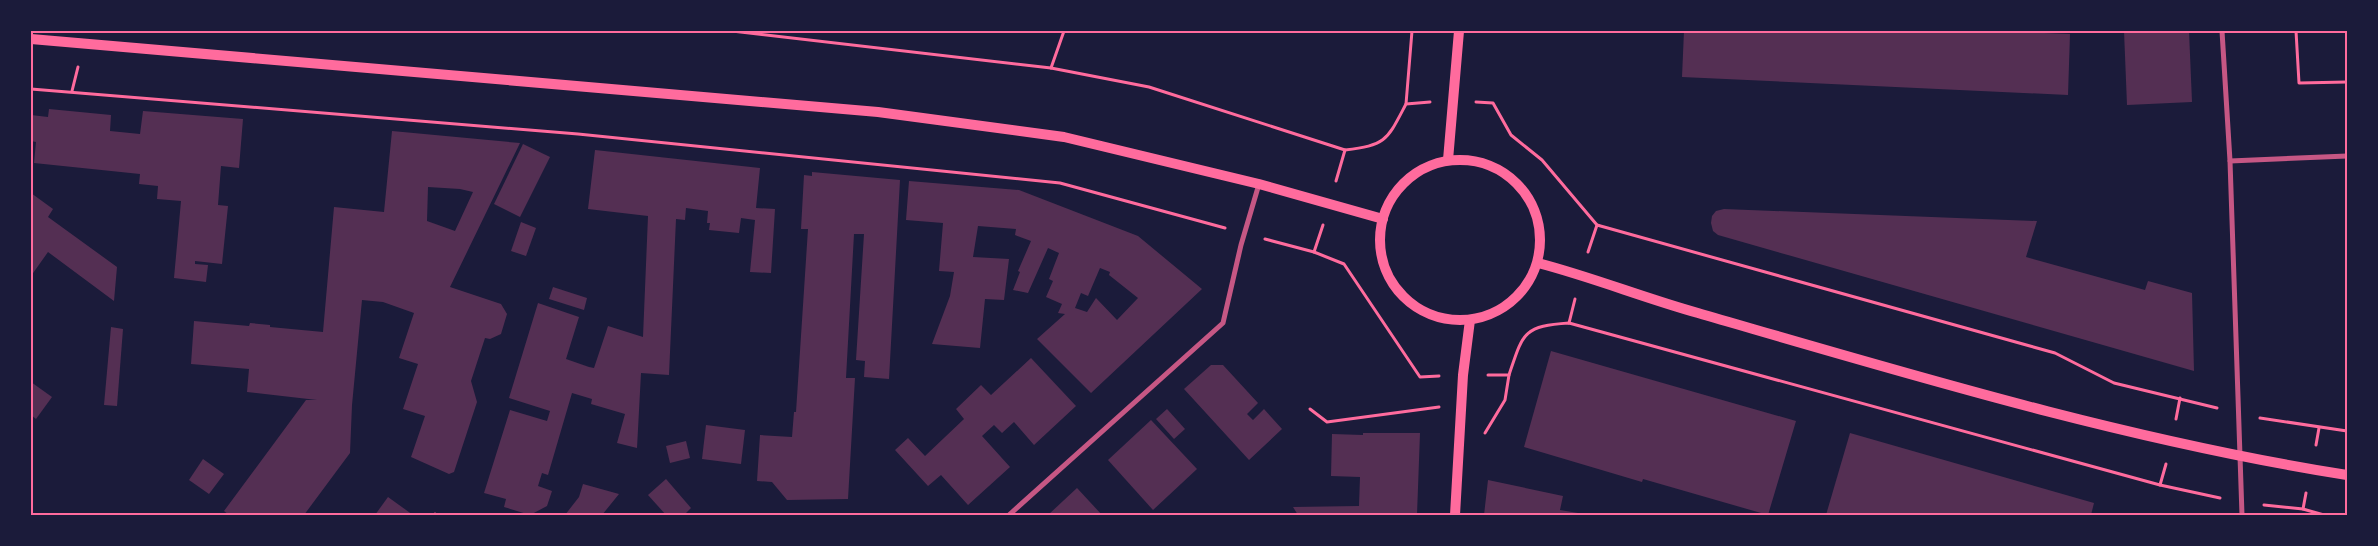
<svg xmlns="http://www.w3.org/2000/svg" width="2378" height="546" font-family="'Work Sans',sans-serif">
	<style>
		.building { fill: #542f53; fill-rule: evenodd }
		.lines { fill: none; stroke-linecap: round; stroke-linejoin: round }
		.path { stroke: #ff6b9d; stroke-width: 3 }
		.minor { stroke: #c65784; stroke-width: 5 }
		.secondary { stroke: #ff6b9d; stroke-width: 10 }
		.neatline { fill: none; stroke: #ff6b9d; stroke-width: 2 }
	</style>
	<rect width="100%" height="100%" fill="#1b1b3a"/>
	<!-- building -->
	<g class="building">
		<path d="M1684,31h306l80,3 -2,61 -386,-18z"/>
		<path d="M2124,31h65l3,71 -65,3z"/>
		<path d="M49,109l62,6 -1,16 30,3 3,-23 100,8 -4,49 -18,-2 -3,39 10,1 -6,58 -27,-3v3l13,1 -2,17 -32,-4 7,-77 -24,-2 1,-13 -19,-2 1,-10 -106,-11 2,-21 -5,-1v-26l17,2z"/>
		<path d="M392,131l128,12 -70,144 51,17 6,10 -6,20 -11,5 -5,-1 -14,43 6,21 -23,70 -5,2 -38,-17 14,-41 -22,-7 15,-45 -19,-6 15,-45 -31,-11 -21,-2 -10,105 -2,48 -46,62h-75l-5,-4 82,-111h11l-70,-8 2,-23 -58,-5 3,-43 55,5 1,-3 20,2v2l53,5 11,-125 50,5zM428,187l32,2 13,3 -18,39 -28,-10z"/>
		<path d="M523,144l27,13 -30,60 -26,-13z"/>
		<path d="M595,150l165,18 -4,40 19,1 -4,64 -21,-1 5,-52 -14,-2 -2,15 -30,-3 1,-7h-3l1,-12 -22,-3 -1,12 -9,-1 -7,156 -28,-2 -4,75 -20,-5 8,-29 -34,-10 1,-5 -20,-6 -24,82 -6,-2 -4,13 14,5 -5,15 -17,9 -26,-8 2,-8 -22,-6 26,-83 37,11 3,-10 -41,-13 29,-95 41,14 -13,42 23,8 5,1 14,-42 35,11 5,-121 -60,-7z"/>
		<path d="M812,172l88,8 -11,199 -25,-2 1,-16 -9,-1 8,-126h-10l-8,144h9l-7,121 -61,1 -15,-18 -15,-1 3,-46 32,2 2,-25h2l12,-183h-7l3,-54 8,1z"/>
		<path d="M909,181l110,9 119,46 64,53 -111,104 -54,-54 28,-25 -7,-1 4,-9 -16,-7 7,-16 -4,-2 10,-26 -11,-5 -20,45 -15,-3 7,-18 -2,-1 13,-30 -16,-6 1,-6 -38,-3 -5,31 36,2 -5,41 -19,-1 -5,49 -48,-4 18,-48 4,-24 -15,-1 4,-48 -37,-3zM1100,268l10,4 -1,3 29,23 -21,22 -21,-22 -9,14 -12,-4 6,-15 7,3z"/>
		<path d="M31,193l22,16 -5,8 69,50 -3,34 -66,-49 -17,24z"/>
		<path d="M1724,209l313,12 -11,36 119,33 3,-9 44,12 2,78 -476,-136 -5,-4 -2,-8 1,-7 4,-5z"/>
		<path d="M521,222l15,6 -10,28 -15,-5z"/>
		<path d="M553,287l34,11 -3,12 -35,-11z"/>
		<path d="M111,327l12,2 -6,77 -13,-1z"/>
		<path d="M1551,351l245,70 -28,94 -125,-36 -1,3 -118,-35z"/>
		<path d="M1031,358l45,48 -42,39 -20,-23 -12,11 -8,-8 -12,11 28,31 -42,38 -27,-30 -13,11 -33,-36 13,-12 17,18 39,-37 -8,-10 25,-24 10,10z"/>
		<path d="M1211,365h12l35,38 -11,11 6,6 11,-11 18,20 -33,31 -65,-71z"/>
		<path d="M31,382l21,15 -16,22 -5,-4z"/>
		<path d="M1167,409l18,20 -11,10 -18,-20z"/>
		<path d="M1151,420l46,49 -44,41 -45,-50z"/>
		<path d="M706,425l39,5 -4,34 -39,-5z"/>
		<path d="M1363,433h57l-3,82h-119l-5,-8 66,-1 1,-29 -29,-1 1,-42 31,1z"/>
		<path d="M1850,433l244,70 -3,12h-265z"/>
		<path d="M686,441l4,17 -20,5 -4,-17z"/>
		<path d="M203,459l21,15 -15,20 -20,-14z"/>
		<path d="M666,479l25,29 -7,7h-18l-18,-20z"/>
		<path d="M1488,480l75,16 -3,14 30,5h-106z"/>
		<path d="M583,484l36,10 -17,21h-37l14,-18z"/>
		<path d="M1077,488l25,27h-54z"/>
		<path d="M388,497l25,18h-38z"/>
	</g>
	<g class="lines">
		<!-- path -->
		<g class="path">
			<path d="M732,31l319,37 98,19 196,63c42,-5 42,-10 61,-46l24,-2"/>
			<path d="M2296,31l3,52 48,-1"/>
			<path d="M1051,68l13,-37"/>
			<path d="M31,89l547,45 482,49 165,45"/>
			<path d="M72,91l6,-24"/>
			<path d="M1476,102l17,1 18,32 31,25 55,65 458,128 59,30 103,25"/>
			<path d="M1406,104l6,-73"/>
			<path d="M1336,181l9,-31"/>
			<path d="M1265,239l49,13 30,12 76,113 19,-1"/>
			<path d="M1314,252l9,-27"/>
			<path d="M1588,252l9,-27"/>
			<path d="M1569,323l6,-24"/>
			<path d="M1488,375h21c14,-42 14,-49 60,-52l591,162 60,13"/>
			<path d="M1310,409l17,13 112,-15"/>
			<path d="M2260,418l87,13"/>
			<path d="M2176,419l4,-21"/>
			<path d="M1485,433l20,-33 4,-25"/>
			<path d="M2316,445l3,-17"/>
			<path d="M2160,485l6,-21"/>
			<path d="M2264,505l39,4 21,6"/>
			<path d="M2303,509l3,-16"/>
			<path d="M435,515v-1"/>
		</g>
		<!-- minor -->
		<g class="minor">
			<path d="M2222,31l8,130 12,354"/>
			<path d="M2230,161l117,-5"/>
			<path d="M1009,515l214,-192 18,-78 18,-61"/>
		</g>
		<!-- secondary -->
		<g class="secondary">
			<path d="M31,39l847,73 186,25 195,47 124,35"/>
			<path d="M1448,160l11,-129"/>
			<circle cx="1460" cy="240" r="80"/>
			<path d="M1538,263c54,14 106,35 160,50 214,62 428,127 649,162"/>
			<path d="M1455,515l8,-140 7,-55"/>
		</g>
	</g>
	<!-- border -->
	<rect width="2378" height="546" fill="none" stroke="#1b1b3a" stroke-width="65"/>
	<rect x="32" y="32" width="2314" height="482" class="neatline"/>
</svg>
